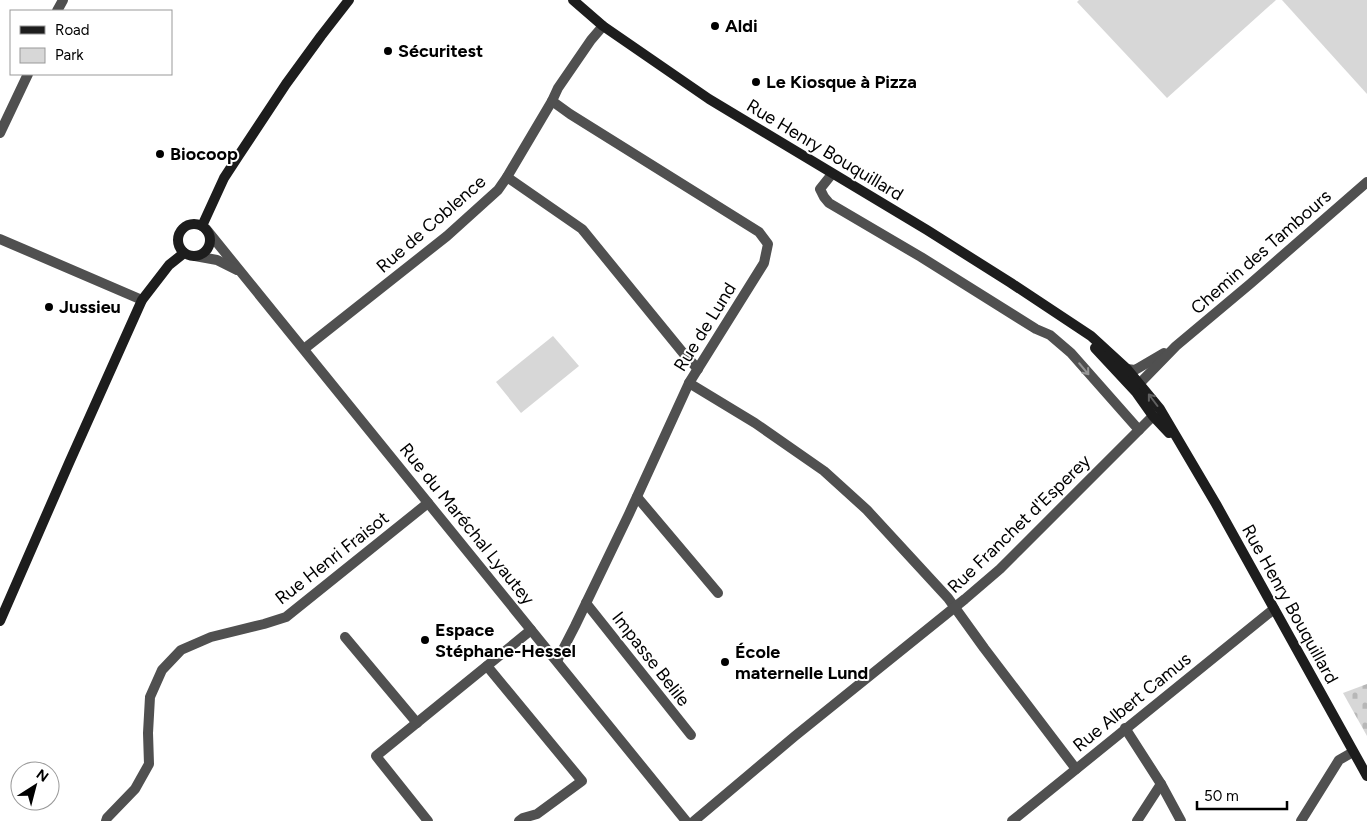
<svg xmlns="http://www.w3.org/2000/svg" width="1367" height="821" font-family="Figtree,sans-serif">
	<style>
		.green { fill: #d7d7d7 }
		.cemetery { fill: url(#cemetery-stones) }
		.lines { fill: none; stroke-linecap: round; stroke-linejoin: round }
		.minor { stroke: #505050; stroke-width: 10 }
		.secondary { stroke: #1d1d1d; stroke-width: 10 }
		.oneway { stroke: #969696 }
		.oneway2 { stroke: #616161 }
		.poi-dot { fill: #000; stroke: #fff; stroke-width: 2 }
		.labels { text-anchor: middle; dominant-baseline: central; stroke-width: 4; stroke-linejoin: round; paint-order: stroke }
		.poi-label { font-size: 18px; font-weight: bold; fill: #000; stroke: #fff; text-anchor: start }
		.street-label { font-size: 18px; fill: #000; stroke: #fff }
	</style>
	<defs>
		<pattern id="cemetery-stones" width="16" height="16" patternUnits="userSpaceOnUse" patternTransform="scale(1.25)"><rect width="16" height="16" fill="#d7d7d7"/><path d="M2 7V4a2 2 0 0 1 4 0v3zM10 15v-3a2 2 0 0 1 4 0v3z" fill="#b7b7b7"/></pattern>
	</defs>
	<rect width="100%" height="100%" fill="#fff"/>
	<!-- green -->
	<g class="green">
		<path d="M1079,0h197l-109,98 -90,-96z"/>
		<path d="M1282,0h85v94z"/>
		<path d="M553,336l26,30 -58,47 -25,-31z"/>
	</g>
	<!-- cemetery -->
	<path class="cemetery" d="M1367,684v52l-24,-43z"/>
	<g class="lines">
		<!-- minor -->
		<g class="minor">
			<path d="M57,11l6,-11"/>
			<path d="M552,101l18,13 189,118 9,12 -4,19 -75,120 -60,131 -54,112 -18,35"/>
			<path d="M0,133l28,-59"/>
			<path d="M832,174l-12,15 4,8 5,6 92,54 115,72 14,6 21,18 68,77"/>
			<path d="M507,177l75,52 102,125 14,15"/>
			<path d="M206,229l480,592"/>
			<path d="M0,239l142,61"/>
			<path d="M195,256l22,4 20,10"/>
			<path d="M304,349l143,-113 51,-46 9,-13 45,-76 6,-13 33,-48 12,-14"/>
			<path d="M1127,369l8,1 29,-17"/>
			<path d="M689,383l66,40 69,48 43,39 81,88 36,50 92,121"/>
			<path d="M1140,383l36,-37 74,-62 117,-102"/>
			<path d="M637,497l81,96"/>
			<path d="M586,603l105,132"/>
			<path d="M345,637l72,86"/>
			<path d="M487,666l95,115 -45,33 -14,4 -4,3"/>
			<path d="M1125,728l36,56 20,37"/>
			<path d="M106,821l1,-3 28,-29 14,-25 -1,-31 2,-36 12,-27 19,-20 30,-13 53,-13 22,-7 142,-114"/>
			<path d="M428,821l-52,-65 155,-126"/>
			<path d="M694,821l101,-85 170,-137 35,-30 153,-153"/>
			<path d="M1012,821l262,-212"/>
			<path d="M1137,821l24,-37"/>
			<path d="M1301,821l38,-61 14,-8"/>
		</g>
		<!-- secondary -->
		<g class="secondary">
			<path d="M573,0l30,26 106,73 218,131 84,53 80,53 36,33 33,40 56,95 151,272"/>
			<circle cx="194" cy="240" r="16"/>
			<path d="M202,226l22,-48 15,-23 47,-71 35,-48 28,-36"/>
			<path d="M1095,348l41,44 17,24 16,17"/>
			<path d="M0,621l69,-158 73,-163 27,-35 15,-12"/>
		</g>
	</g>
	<!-- one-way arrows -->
	<defs><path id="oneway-shaft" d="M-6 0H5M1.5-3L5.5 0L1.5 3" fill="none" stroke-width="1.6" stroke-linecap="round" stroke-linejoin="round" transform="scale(1.25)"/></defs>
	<use class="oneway" href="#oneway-shaft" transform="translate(1084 369) rotate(50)"/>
	<use class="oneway2" href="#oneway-shaft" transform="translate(1153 400) rotate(-127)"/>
	<!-- markers -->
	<g class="poi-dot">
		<circle cx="715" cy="26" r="5"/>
		<circle cx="388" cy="51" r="5"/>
		<circle cx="756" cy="82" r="5"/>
		<circle cx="160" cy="154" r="5"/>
		<circle cx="49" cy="307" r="5"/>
		<circle cx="425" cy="640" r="5"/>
		<circle cx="725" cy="662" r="5"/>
	</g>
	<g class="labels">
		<!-- poi labels -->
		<g class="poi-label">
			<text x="725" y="26">Aldi</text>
			<text x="398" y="51">Sécuritest</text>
			<text x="766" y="82">Le Kiosque à Pizza</text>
			<text x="170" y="154">Biocoop</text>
			<text x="59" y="307">Jussieu</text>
			<text x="435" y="630">Espace<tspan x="435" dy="21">Stéphane-Hessel</tspan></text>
			<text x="735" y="652">École<tspan x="735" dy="21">maternelle Lund</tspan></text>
		</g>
		<!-- street labels -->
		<g class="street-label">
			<text transform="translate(825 150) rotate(31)">Rue Henry Bouquillard</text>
			<text transform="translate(431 224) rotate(-41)">Rue de Coblence</text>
			<text transform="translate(1261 252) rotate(-41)">Chemin des Tambours</text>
			<text transform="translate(705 327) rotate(-58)">Rue de Lund</text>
			<text transform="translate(467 524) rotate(51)">Rue du Maréchal Lyautey</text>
			<text transform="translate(1019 524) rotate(-44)">Rue Franchet d'Esperey</text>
			<text transform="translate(332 558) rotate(-38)">Rue Henri Fraisot</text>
			<text transform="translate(1290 604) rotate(61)">Rue Henry Bouquillard</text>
			<text transform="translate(651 659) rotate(52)">Impasse Belile</text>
			<text transform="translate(1132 702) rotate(-39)">Rue Albert Camus</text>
		</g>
	</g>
	<!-- legend -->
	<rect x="10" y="10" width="162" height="65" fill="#ffffff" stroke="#999999"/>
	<rect x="20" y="26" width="25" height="8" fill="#1d1d1d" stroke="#999999"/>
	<text x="55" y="35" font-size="15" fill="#000000">Road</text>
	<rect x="20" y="48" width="25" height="15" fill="#d7d7d7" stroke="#999999"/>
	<text x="55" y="60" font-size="15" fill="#000000">Park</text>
	<!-- north arrow -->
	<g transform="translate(35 786) rotate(36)"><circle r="24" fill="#ffffff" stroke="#999999"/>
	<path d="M0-4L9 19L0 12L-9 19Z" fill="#000000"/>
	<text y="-8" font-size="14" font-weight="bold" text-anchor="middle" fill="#000000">N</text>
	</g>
	<!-- scale -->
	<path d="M1197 801v8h90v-8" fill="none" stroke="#000000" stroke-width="2.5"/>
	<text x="1204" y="801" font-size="15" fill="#000000" stroke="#ffffff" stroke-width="4" paint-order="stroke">50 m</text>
</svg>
